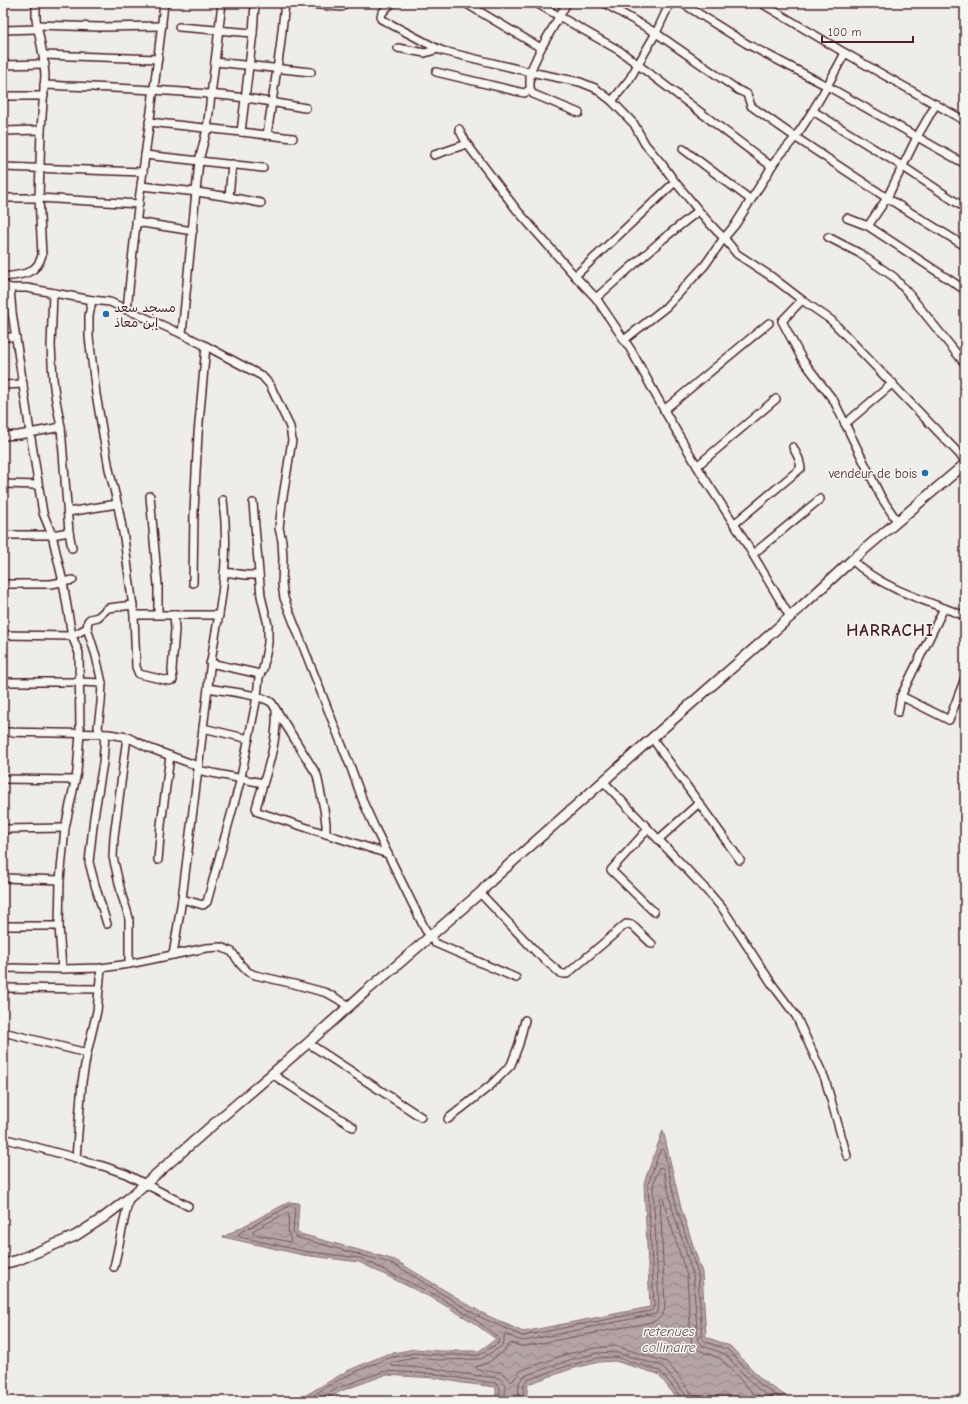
<svg xmlns="http://www.w3.org/2000/svg" width="968" height="1404" font-family="'Comic Neue','Playpen Sans Arabic',sans-serif">
	<style>
		.water { fill: url(#water-waves); stroke: #8a6f74 }
		.lines { fill: none; stroke-linecap: round; stroke-linejoin: round }
		.shore { stroke: #74545c; stroke-width: 1 }
		.minor-casing { stroke: #4a1f2b; stroke-width: 10 }
		.major-casing { stroke: #4a1f2b; stroke-width: 12 }
		.minor { stroke: #f6f6f2; stroke-width: 7 }
		.major { stroke: #f6f6f2; stroke-width: 9 }
		.poi-dot { fill: #1f6fb2; stroke: #f6f6f2; stroke-width: 1.5 }
		.labels { text-anchor: middle; dominant-baseline: central; stroke-width: 3; stroke-linejoin: round; paint-order: stroke }
		.poi-label { font-size: 13px; fill: #4a1f2b; stroke: #f6f6f2; text-anchor: start }
		.water-label { font-size: 14px; font-style: italic; fill: #6f4e56; stroke: #f6f6f2 }
		.district-label { font-size: 17px; font-weight: bold; letter-spacing: 1px; fill: #4a1f2b; stroke: #f6f6f2 }
	</style>
	<defs>
		<pattern id="water-waves" width="16" height="10" patternUnits="userSpaceOnUse"><rect width="16" height="10" fill="#b4a4a5"/><path d="M0 5q4-4 8 0t8 0" fill="none" stroke="#948587"/></pattern>
	</defs>
	<rect width="100%" height="100%" fill="#efedea"/>
	<filter id="ink" filterUnits="userSpaceOnUse"><feTurbulence type="fractalNoise" baseFrequency=".025" numOctaves="2"/><feDisplacementMap in="SourceGraphic" scale="8" xChannelSelector="R" yChannelSelector="G"/><feConvolveMatrix kernelMatrix="1 2 1 2 8 2 1 2 1" color-interpolation-filters="sRGB"/></filter>
	<g filter="url(#ink)">
		<!-- water -->
		<path class="water" d="M663,1130l18,78 21,65 4,64 24,9 34,36 22,14 4,5h-111l-21,-27 -43,-13 -16,1 -28,7 -43,15 -2,17h-30v-14l-33,-4 -28,-5 -50,-3 -44,16 -18,10h-27l51,-30 40,-17 28,-5 24,2h40l17,-12 -25,-18 -35,-21 -77,-38 -56,-7 -80,-18 66,-35 10,1 -2,30 98,27 87,53 41,19 127,-25 -6,-124z"/>
		<g class="lines">
			<!-- shore -->
			<g class="shore">
				<path d="M287,1213l2,2 -1,18 3,7 -1,2 -37,-8v-3z"/>
				<path d="M305,1401l21,-14 22,-12 41,-17 26,-5 23,2h41l19,-12 1,-5 -26,-20 -34,-21 -79,-39 -57,-7 -63,-14 -2,-2 1,-2 50,-27h5l1,2 -2,25 2,4 99,27 86,53 42,19 128,-25 3,-2 1,-3 -6,-122 12,-34 2,-1 2,2 13,58 21,65 4,65 3,2 23,9 33,35 24,16"/>
				<path d="M322,1401l2,-5 16,-9 45,-16 50,3 29,5 32,4 4,4v14"/>
				<path d="M505,1401c0,-9 2,-18 -6,-23l-35,-4 -28,-5 -44,-3 -2,-3 25,-5 23,2 43,-1 21,-13 2,-4v-6l1,-2 14,6 5,1 131,-27 3,-3 1,-5 -6,-121 6,-17 2,-1 2,1 10,43 20,64 5,66 5,5 22,8 32,34 20,13"/>
				<path d="M518,1401l1,-18 5,-7 45,-16 28,-7 17,-1 48,14 23,28 2,7"/>
				<path d="M523,1401l1,-17 3,-4 43,-15 28,-7 17,-1 45,14 21,26 1,4"/>
				<path d="M693,1401l-3,-10 -23,-29 -51,-16 -21,2 -28,6 -31,11 -16,6 -8,11 -6,-6 -5,-4 -23,-2 -2,-3 11,-4 16,-11 8,-9 9,3h6l126,-24c8,-3 13,-8 13,-16l-5,-108 2,-2 1,2 4,15 20,63 4,61 1,7 4,5 25,10 32,34 13,8"/>
			</g>
			<defs>
				<g id="minor">
					<path d="M298,3l44,4"/>
					<path d="M392,3c-5,5 -12,9 -11,16l57,30 5,2 87,21 11,-24 26,-45"/>
					<path d="M465,3l76,45"/>
					<path d="M536,3l84,48 151,115"/>
					<path d="M604,3l52,30 82,57 9,4 4,12 44,31 92,61 78,48"/>
					<path d="M682,3l65,41 80,42 138,78"/>
					<path d="M761,3l84,50 120,68"/>
					<path d="M37,25l63,2 62,-1"/>
					<path d="M179,27l74,6"/>
					<path d="M3,30l35,-1"/>
					<path d="M398,48l27,5 13,-4"/>
					<path d="M43,55l115,4"/>
					<path d="M215,62l96,10"/>
					<path d="M3,65l42,-1"/>
					<path d="M436,72l88,21 6,-3"/>
					<path d="M44,85c67,3 135,5 202,13 20,3 40,7 60,10"/>
					<path d="M3,96h41"/>
					<path d="M612,101l17,-21 27,-47 14,-30"/>
					<path d="M813,111l89,55 63,42"/>
					<path d="M579,113l-46,-19 -3,-4v-18l50,10 15,6 17,13 22,23 11,20 17,20 13,18"/>
					<path d="M149,122l92,10 12,-99 2,-30"/>
					<path d="M459,129l8,15 49,65 59,67 21,22 35,52 33,60 39,66 37,57 50,84"/>
					<path d="M3,131l38,-1"/>
					<path d="M241,132l26,3 13,-86 5,-46"/>
					<path d="M267,135l26,3"/>
					<path d="M683,149l68,51"/>
					<path d="M145,155l118,13"/>
					<path d="M434,155l33,-11"/>
					<path d="M3,167l140,5"/>
					<path d="M141,186l56,6 32,5 3,-33"/>
					<path d="M229,197l32,6"/>
					<path d="M3,198h36l100,6"/>
					<path d="M847,218l21,8 97,64"/>
					<path d="M136,222l57,9"/>
					<path d="M868,226l19,-28 30,-61 19,-33"/>
					<path d="M828,237l31,16 35,24 15,17 56,70"/>
					<path d="M575,276l100,-94c17,19 30,39 49,56l11,-13 33,-52c6,-14 19,-24 28,-37 19,-26 34,-55 49,-83"/>
					<path d="M3,277c17,-2 34,-2 39,-22l-3,-57 2,-68 4,-55 -2,-20 -7,-36v-16"/>
					<path d="M3,284l7,4h17l65,12 18,2 72,32 24,12 56,30 8,9 20,42 2,13 -10,63 -3,25 3,13 1,18 -1,25 2,14 67,170 13,36 11,24 50,101 10,14 81,35"/>
					<path d="M10,288l2,24 18,120 13,81 9,22 11,47 9,54 7,17 1,80 -3,39 -12,56 -5,52 -1,46 3,43"/>
					<path d="M53,293l-2,53 2,33 2,16 6,32 8,105 3,16"/>
					<path d="M596,298l67,-59 35,-28"/>
					<path d="M92,300l-3,16v21l7,57 13,75 9,37 6,32 10,77 2,52 3,7 30,7 4,-1 -1,-10 3,-41 -1,-14"/>
					<path d="M127,310c4,-41 8,-83 14,-124 8,-61 17,-122 23,-183"/>
					<path d="M182,334l17,-173 8,-32 15,-126"/>
					<path d="M3,337h13"/>
					<path d="M624,340l42,-33 39,-42 19,-27 13,16 35,23 30,23"/>
					<path d="M3,385l20,-1"/>
					<path d="M664,410l105,-87"/>
					<path d="M845,424l48,-41"/>
					<path d="M3,436l16,-1 42,-8"/>
					<path d="M697,466l79,-67"/>
					<path d="M3,484l35,1"/>
					<path d="M150,496l8,89v29"/>
					<path d="M68,512l49,-8"/>
					<path d="M897,521l-16,-24 -47,-96 -32,-42 -20,-38 20,-21 29,20 134,140"/>
					<path d="M734,524l67,-56 -2,-9 -6,-12"/>
					<path d="M3,535h49l17,-3"/>
					<path d="M753,554l67,-55"/>
					<path d="M852,560c30,29 75,41 113,56"/>
					<path d="M224,572l22,3h13"/>
					<path d="M193,583l1,-72 4,-77 8,-88"/>
					<path d="M3,584h48l22,-4"/>
					<path d="M134,615h85"/>
					<path d="M87,628l9,28 6,27"/>
					<path d="M3,635l69,1 15,-8 1,-7 2,-2 8,-2 10,-9 25,-3"/>
					<path d="M210,663l50,11"/>
					<path d="M3,682h77l22,1 -1,20 -3,24 2,7"/>
					<path d="M208,688c14,3 54,6 64,15l45,72 7,34 2,15v10"/>
					<path d="M901,696l48,24 16,-42"/>
					<path d="M276,711c2,33 -11,65 -20,97l2,4 130,42"/>
					<path d="M898,712l3,-16 43,-88"/>
					<path d="M203,728l46,11"/>
					<path d="M3,732l106,2 18,3 22,11 49,18"/>
					<path d="M105,734l-2,29 -9,54 -5,45 6,23 12,39"/>
					<path d="M127,737l-13,100 -1,20 9,39 5,15 2,7v46"/>
					<path d="M652,738l88,122"/>
					<path d="M197,770l66,13"/>
					<path d="M3,779l72,1"/>
					<path d="M603,781l107,113 13,15 49,75 24,32 29,63 22,77"/>
					<path d="M3,829l62,-1"/>
					<path d="M648,829l-37,41 43,42"/>
					<path d="M659,839l40,-36"/>
					<path d="M158,860l3,-35 9,-69"/>
					<path d="M3,878l57,2"/>
					<path d="M480,893l58,61 22,19 4,1h3l59,-50 6,1 20,19"/>
					<path d="M182,899l21,6 4,-3 33,-120 17,-85 2,-20 4,-8 5,-26v-18l-7,-29 -8,-93"/>
					<path d="M3,926h56"/>
					<path d="M173,955l9,-56 26,-211c2,-32 10,-62 14,-94 4,-31 5,-63 1,-94"/>
					<path d="M3,968l59,1 39,-1 28,-4 77,-16 15,-1 11,5 9,13 7,7 7,3 39,9 33,9 23,13"/>
					<path d="M3,988l96,1"/>
					<path d="M3,1032l84,21"/>
					<path d="M308,1043l113,74"/>
					<path d="M272,1074l81,53"/>
					<path d="M448,1119l43,-34 20,-20 8,-21 6,-24"/>
					<path d="M3,1138l73,20 13,5 14,3 23,8 62,32"/>
					<path d="M76,1158l6,-76 5,-29 10,-42 4,-43"/>
					<path d="M114,1267l15,-69"/>
				</g>
				<path id="major" d="M3,1264l15,-4 57,-24 28,-18 26,-20 95,-83 84,-72 57,-51 31,-26 84,-73 12,-13 160,-142 138,-121 62,-57 113,-96"/>
			</defs>
			<!-- minor casing -->
			<use href="#minor" class="minor-casing"/>
			<!-- major casing -->
			<use href="#major" class="major-casing"/>
			<!-- minor -->
			<use href="#minor" class="minor"/>
			<!-- major -->
			<use href="#major" class="major"/>
		</g>
	</g>
	<!-- markers -->
	<g class="poi-dot">
		<circle cx="106" cy="314" r="4"/>
		<circle cx="925" cy="473" r="4"/>
	</g>
	<g class="labels">
		<!-- poi labels -->
		<g class="poi-label">
			<text x="114" y="307">مسجد سعد<tspan x="114" dy="15">إبن معاذ</tspan></text>
			<text x="917" y="473" text-anchor="end">vendeur de bois</text>
		</g>
		<!-- water labels -->
		<g class="water-label">
			<text x="669" y="1331">retenues<tspan x="669" dy="16">collinaire</tspan></text>
		</g>
		<!-- district labels -->
		<g class="district-label">
			<text x="890" y="630">HARRACHI</text>
		</g>
	</g>
	<!-- margin -->
	<rect width="968" height="1404" fill="none" stroke="#f6f6f2" stroke-width="16"/>
	<rect x="8" y="8" width="952" height="1388" fill="none" stroke="#4a1f2b" stroke-width="1.5" filter="url(#ink)"/>
	<!-- scale -->
	<path d="M822 36v6h91v-6" fill="none" stroke="#4a1f2b" stroke-width="2"/>
	<text x="828" y="36" font-size="12" fill="#4a1f2b" stroke="#f6f6f2" stroke-width="3" paint-order="stroke">100 m</text>
</svg>
